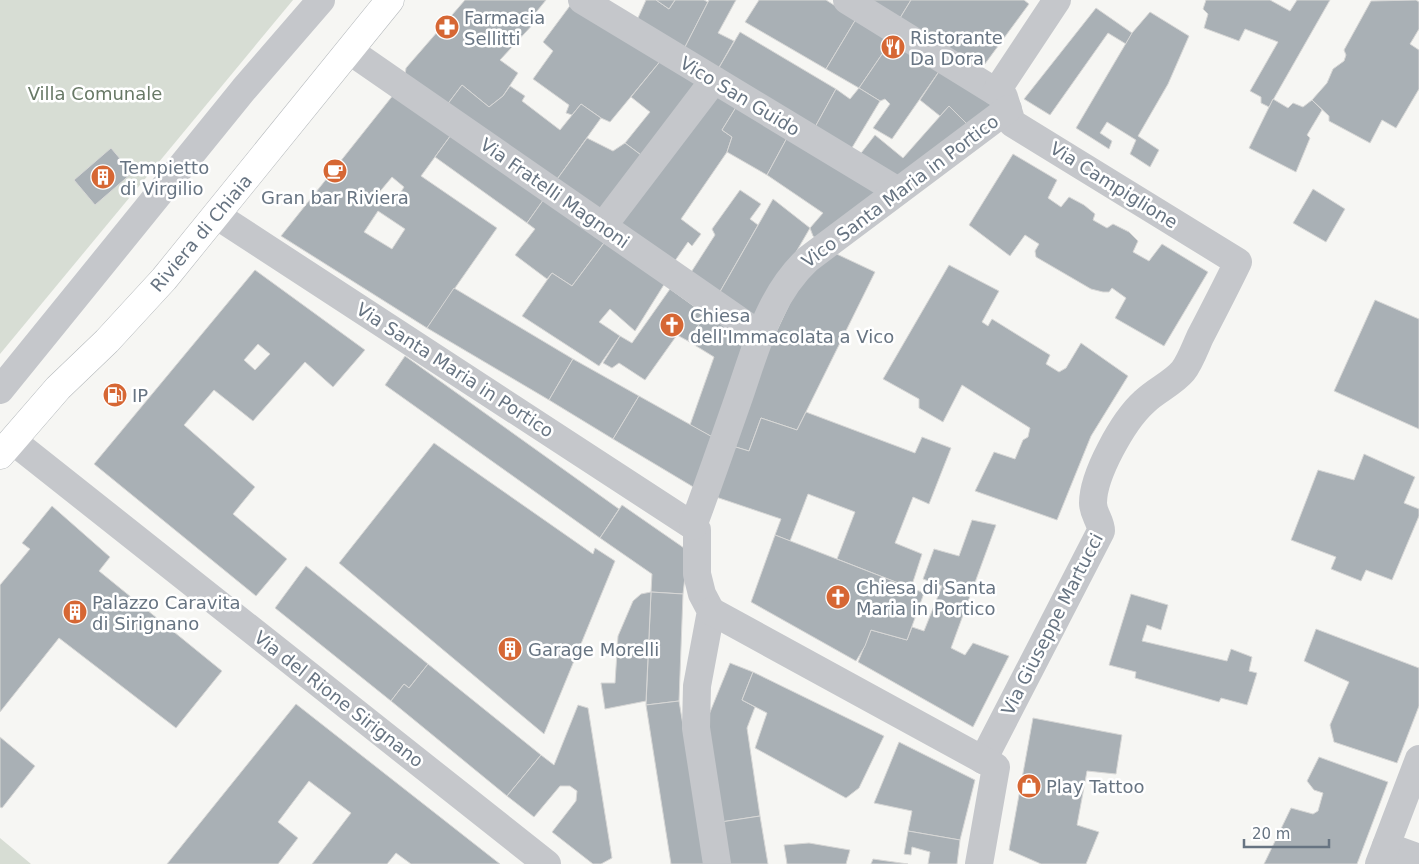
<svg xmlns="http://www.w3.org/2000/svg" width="1419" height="864" font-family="'DejaVu Sans',sans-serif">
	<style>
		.green { fill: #d7ddd4 }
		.building { fill: #a9b0b5; stroke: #d7d7d6; fill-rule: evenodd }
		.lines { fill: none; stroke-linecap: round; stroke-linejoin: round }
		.major-casing { stroke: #b5b9bc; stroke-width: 29 }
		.minor { stroke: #c5c7cb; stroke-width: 28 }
		.major { stroke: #fff; stroke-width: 28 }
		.labels { text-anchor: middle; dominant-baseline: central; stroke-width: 5; stroke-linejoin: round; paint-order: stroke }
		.poi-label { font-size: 18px; fill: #677482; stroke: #fff; text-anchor: start }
		.park-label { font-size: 18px; fill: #687966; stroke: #fff }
		.street-label { font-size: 18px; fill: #677482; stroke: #fff }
	</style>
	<rect width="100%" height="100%" fill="#f6f6f3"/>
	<!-- green -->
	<g class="green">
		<path d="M0,0h293l-293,354z"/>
		<path d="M0,838l31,26h-31z"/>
	</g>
	<!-- building -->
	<g class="building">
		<path d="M465,0h81l-13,16 4,4 -37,40 18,13 -15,23 -14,11 -27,-22 -15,20 -42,-30 1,-7z"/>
		<path d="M646,0h10l13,9 6,-9h29l4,2 -23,45 -48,-27z"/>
		<path d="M656,0h19l-6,9z"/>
		<path d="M709,0h27l-18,33 16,8 -17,30 -32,-24z"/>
		<path d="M759,0h67l30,19 -30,50 -81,-47z"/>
		<path d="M860,0h51l-14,23z"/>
		<path d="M911,0h113l5,4 -50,68 -82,-49z"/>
		<path d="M1206,0h64l20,11 7,-11h33l-61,107 -8,-4v-6l-11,-6 28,-49 -33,-13 -6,12 -35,-13 4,-14 -5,-5z"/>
		<path d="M1416,0l3,2v27l-9,15 9,6v39l-23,39 -14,-8 -12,23 -41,-22v-5l-17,-16 15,-17 6,-14 11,-8 2,-6 -2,-5 27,-49z"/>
		<path d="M572,3l90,56 -52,63 -9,-4 -20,-14 -9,11 -6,-2 3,-8 -36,-26 20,-28 -10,-9z"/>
		<path d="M1096,8l36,25 -6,11 -18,-11 -58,82 -26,-16z"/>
		<path d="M1150,12l39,24 -21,48 -30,52 21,14 -9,17 -20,-13 6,-14 -29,-18 -7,11 12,8 -3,8 -33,-21 56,-95z"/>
		<path d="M856,19l35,22 -32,47 -33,-19z"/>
		<path d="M740,32l96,57 -22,40 -97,-58z"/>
		<path d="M891,41l49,29 -48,69 -19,-11 17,-24 -5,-5 -5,2 -21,-13z"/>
		<path d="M662,59l41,25 -58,74 -20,-15 25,-31 -19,-15z"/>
		<path d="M940,70l57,35 -26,23 -22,-22 -9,10 -20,-16z"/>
		<path d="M462,85l27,22 14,-11 7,-10 15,10 -3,5 38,29 21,-26 20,14 -46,64 -108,-77z"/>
		<path d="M859,88l21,13 -30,50 -36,-22 22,-40 14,10z"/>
		<path d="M715,90l23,14 -16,26 10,7 -5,15 -46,67 20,15 -9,12 -4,-4 -16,23 -57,-41z"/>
		<path d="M394,94l57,41 -30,41 76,52 -70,100 -146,-92zM392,177l12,10 -11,18 -16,-10zM378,211l27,18 -13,20 -28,-17z"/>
		<path d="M1273,99l15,9 5,-5 10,4 9,-7 10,10 -15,25 3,3 -14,34 -47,-24z"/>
		<path d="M738,104l50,32 -21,39 -40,-23 5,-15 -10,-7z"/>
		<path d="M949,106l22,22 -71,55 -42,-26 17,-22 28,23z"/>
		<path d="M451,135l93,64 -17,24 -92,-66z"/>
		<path d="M788,136l95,57 -63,48 -7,-5 -3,-8 13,-15 -56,-38z"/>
		<path d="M587,138l26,13 12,-8 20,15 -43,57 -47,-33z"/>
		<path d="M111,148l21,25 -37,32 -21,-25z"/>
		<path d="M1013,154l44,26 -9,18 13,9 8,-10 15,8 11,9 -2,6 14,8 6,-4 16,8 9,9 -5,11 16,9 13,-17 46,28 -44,74 -49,-28 11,-20 -14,-10 -3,4h-6l-12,-3 -55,-32 -1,-6 4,-7 -14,-9 -15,21 -41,-31z"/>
		<path d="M1313,189l32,20 -19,33 -33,-19z"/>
		<path d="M740,190l21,14 -11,15 8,6 -41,72 -29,-20 27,-42 -3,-6z"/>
		<path d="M544,199l60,44 -32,43 -20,-13 -5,6 -32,-24 20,-26 -8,-6z"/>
		<path d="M773,199l37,29 -55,95 -38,-26z"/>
		<path d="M604,243l61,40 -30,48 -25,-22 -11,13 21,14 -21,30 -77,-50 30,-43 20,13z"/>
		<path d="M828,250l47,22 -78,158 -36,-12 -12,33 -20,-6 18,-51 49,-104z"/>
		<path d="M949,265l50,26 -17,31 6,4 4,-7 58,36 -4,9 13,8 7,-4 15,-25 47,33 -37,60 -34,84 -82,-29 19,-39 21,7 8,-19 5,-3 2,-9 -68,-43 -19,37 -24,-14v-9l-36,-20z"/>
		<path d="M255,270l110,80 -32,37 -28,-25 -52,59 -39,-31 -30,35 71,62 -22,27 54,45 -31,37 -162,-132zM258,344l12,10 -15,16 -11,-10z"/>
		<path d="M454,288l119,71 -24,41 -122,-72z"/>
		<path d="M670,289l36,26 -18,26 -11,-6 -32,45 -26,-17 -7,5 -9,-5 17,-27 12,7z"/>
		<path d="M1375,300l44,19v110l-85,-38z"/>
		<path d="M706,314l38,26 -28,99 -26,-14 24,-68 -26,-16z"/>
		<path d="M405,356l214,153 -19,29 -215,-153z"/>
		<path d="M573,359l66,37 -26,43 -64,-39z"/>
		<path d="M639,396l77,43 -16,52 -87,-52z"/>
		<path d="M806,412l109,41 7,-16 29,11 -22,56 -16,-7 -18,46 27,11 -11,34 -74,-29 18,-47 -47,-18 -18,47 -15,-6 6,-16 -68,-23 16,-51 20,6 12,-33 36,12z"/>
		<path d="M434,443l159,111 2,-6 20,13 -71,173 -205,-171z"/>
		<path d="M1364,454l51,23 -11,26 15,6v7l-27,64 -26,-10 -5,11 -30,-12 5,-12 -45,-17 27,-70 36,10z"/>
		<path d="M622,505l62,43 3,11 -4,35 -32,-2 1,-18 -52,-36z"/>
		<path d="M52,506l58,51 -11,14 123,100 -46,57 -117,-90 -59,74v-127l30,-36 -8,-6z"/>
		<path d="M972,520l24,5 -45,123 14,7 8,-12 36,13 -36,71 -115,-65 13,-32 36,10 5,-13 12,4 18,-45 -19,-7 11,-30 25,7z"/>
		<path d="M775,535l149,58 -17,47 -36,-10 -6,16 -9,15 -105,-59z"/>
		<path d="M306,566l122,98 -19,24 -5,-4 -13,17 -116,-93z"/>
		<path d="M651,592l32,2 -4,107 -33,4z"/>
		<path d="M651,592l-5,109 -41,8 -4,-26h14l3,-47 15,-35 8,-7z"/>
		<path d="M1131,594l37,11 -7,25 -14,-5 -5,16 85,20 4,-12 21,8 -3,14 8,2 -10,32 -26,-7 -2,4 -84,-24 1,-6 -27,-7z"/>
		<path d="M1316,629l103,39v38l-22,57 -63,-21 -4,-17 19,-43 -45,-21z"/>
		<path d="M730,663l23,9 -11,28 13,7 -8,21 13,88 -39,6 -15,-100z"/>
		<path d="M428,664l113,91 -34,41 -116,-95 13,-17 5,4z"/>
		<path d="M753,672l131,64 -25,52 -13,10 -91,-50 12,-35 -25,-13z"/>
		<path d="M679,701l27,163h-35l-25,-159z"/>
		<path d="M296,704l204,160h-89l-15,-11 -9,11h-75l39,-51 -42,-32 -31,41 20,16 -20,26h-111z"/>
		<path d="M578,705l10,3 24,150 -11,6h-8l-41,-32 24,-31 1,-10 -7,-5h-10l-26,31 -27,-21 34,-41 13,10z"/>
		<path d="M1033,718l89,17 -6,39 -29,-3 -10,54 22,7 -13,32h-45l-32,-14z"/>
		<path d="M0,737l35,29 -33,42 -2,-1z"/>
		<path d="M899,742l76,38 -15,60 -52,-9 4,-20 -38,-8z"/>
		<path d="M1319,757l69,25 -31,82h-93l27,-56 22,6 5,-3 5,-18 -9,-3 -7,-9z"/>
		<path d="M760,816l8,48h-40l-7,-42z"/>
		<path d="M908,831l52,9 -3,24h-29l2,-12 -18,-5 -1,8 -7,-1z"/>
		<path d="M809,843l41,7 -4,14h-59l-3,-19z"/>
		<path d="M873,859l35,5h-37z"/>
	</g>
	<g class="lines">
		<defs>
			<path id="major" d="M0,455l58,-67 49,-47 57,-62 226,-279"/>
		</defs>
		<!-- major casing -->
		<use href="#major" class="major-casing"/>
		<!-- minor -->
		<g class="minor">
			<path d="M582,0l316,191"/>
			<path d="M847,0l157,97 8,26 226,139c-12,25 -25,50 -38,75 -5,11 -10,25 -17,34 -11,13 -27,19 -39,31 -21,19 -51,73 -51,101 0,11 8,18 8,28l-118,229"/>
			<path d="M350,51l410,284"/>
			<path d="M996,92l61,-92"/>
			<path d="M216,215l477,311 4,4v44l5,20 9,17 -14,75 -1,42 21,136"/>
			<path d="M603,226l111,-146"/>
			<path d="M0,390l244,-301 77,-89"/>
			<path d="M13,441l534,423"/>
			<path d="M693,526c16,-43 31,-86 46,-129 17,-49 30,-102 69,-138l200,-150"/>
			<path d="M711,611l285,156 -17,97"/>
			<path d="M1386,846l33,12"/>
			<path d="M1379,864l40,-105"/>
		</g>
		<!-- major -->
		<use href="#major" class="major"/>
	</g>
	<!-- icons -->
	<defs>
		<symbol id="pharmacy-disc" viewBox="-11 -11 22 22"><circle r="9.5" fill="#d66734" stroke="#fff"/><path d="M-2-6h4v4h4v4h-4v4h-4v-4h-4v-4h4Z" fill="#fff"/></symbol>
		<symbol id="restaurant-disc" viewBox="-11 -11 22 22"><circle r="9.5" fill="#d66734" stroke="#fff"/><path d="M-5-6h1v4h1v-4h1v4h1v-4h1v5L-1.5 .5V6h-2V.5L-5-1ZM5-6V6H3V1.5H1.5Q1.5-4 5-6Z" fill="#fff"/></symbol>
		<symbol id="cafe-disc" viewBox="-11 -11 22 22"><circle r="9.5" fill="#d66734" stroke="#fff"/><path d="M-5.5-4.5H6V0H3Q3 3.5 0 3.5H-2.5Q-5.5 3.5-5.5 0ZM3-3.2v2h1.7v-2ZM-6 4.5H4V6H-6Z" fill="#fff"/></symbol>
		<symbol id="building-disc" viewBox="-11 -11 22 22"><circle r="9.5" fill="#d66734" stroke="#fff"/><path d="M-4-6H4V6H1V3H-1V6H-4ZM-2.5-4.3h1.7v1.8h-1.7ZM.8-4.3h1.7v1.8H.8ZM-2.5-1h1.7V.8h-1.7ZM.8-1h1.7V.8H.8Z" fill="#fff"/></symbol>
		<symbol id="church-disc" viewBox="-11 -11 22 22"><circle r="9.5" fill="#d66734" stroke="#fff"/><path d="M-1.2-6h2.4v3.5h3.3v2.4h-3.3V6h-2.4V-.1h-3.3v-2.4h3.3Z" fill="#fff"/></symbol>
		<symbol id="fuel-disc" viewBox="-11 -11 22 22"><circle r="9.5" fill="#d66734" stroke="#fff"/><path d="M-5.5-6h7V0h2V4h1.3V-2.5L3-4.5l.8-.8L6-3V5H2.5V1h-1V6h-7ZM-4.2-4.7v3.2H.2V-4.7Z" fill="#fff"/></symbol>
		<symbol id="shop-disc" viewBox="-11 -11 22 22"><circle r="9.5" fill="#d66734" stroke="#fff"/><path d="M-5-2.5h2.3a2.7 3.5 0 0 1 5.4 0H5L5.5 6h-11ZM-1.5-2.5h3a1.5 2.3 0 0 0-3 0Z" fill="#fff"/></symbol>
	</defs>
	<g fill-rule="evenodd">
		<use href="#pharmacy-disc" x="433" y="13" width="28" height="28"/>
		<use href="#restaurant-disc" x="879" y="33" width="28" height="28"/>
		<use href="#cafe-disc" x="321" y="157" width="28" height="28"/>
		<use href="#building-disc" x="89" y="163" width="28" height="28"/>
		<use href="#church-disc" x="658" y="311" width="28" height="28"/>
		<use href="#fuel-disc" x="101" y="381" width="28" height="28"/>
		<use href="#church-disc" x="824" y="583" width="28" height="28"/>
		<use href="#building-disc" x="61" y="598" width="28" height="28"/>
		<use href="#building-disc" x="496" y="635" width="28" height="28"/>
		<use href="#shop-disc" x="1015" y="772" width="28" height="28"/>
	</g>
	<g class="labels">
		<!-- poi labels -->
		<g class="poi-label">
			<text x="464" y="17">Farmacia<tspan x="464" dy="21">Sellitti</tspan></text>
			<text x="910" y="37">Ristorante<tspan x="910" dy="21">Da Dora</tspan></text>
			<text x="120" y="167">Tempietto<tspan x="120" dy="21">di Virgilio</tspan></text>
			<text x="335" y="197" text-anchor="middle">Gran bar Riviera</text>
			<text x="690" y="315">Chiesa<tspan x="690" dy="21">dell'Immacolata a Vico</tspan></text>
			<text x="132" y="395">IP</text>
			<text x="856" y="587">Chiesa di Santa<tspan x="856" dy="21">Maria in Portico</tspan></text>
			<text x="92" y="602">Palazzo Caravita<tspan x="92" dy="21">di Sirignano</tspan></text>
			<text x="528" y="649">Garage Morelli</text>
			<text x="1046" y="786">Play Tattoo</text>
		</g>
		<!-- park labels -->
		<g class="park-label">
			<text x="95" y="93">Villa Comunale</text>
		</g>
		<!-- street labels -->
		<g class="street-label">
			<text transform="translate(740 96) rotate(31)">Vico San Guido</text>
			<text transform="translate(1114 185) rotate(32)">Via Campiglione</text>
			<text transform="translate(900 191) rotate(-37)">Vico Santa Maria in Portico</text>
			<text transform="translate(555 193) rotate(35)">Via Fratelli Magnoni</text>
			<text transform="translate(201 233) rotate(-50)">Riviera di Chiaia</text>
			<text transform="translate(455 370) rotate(33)">Via Santa Maria in Portico</text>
			<text transform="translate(1052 624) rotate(-63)">Via Giuseppe Martucci</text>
			<text transform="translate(339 699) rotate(38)">Via del Rione Sirignano</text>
		</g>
	</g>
	<!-- scale -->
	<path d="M1244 839v8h85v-8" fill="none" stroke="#677482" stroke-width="2.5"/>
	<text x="1252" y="839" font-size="15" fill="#677482" stroke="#ffffff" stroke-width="4" paint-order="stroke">20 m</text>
</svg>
